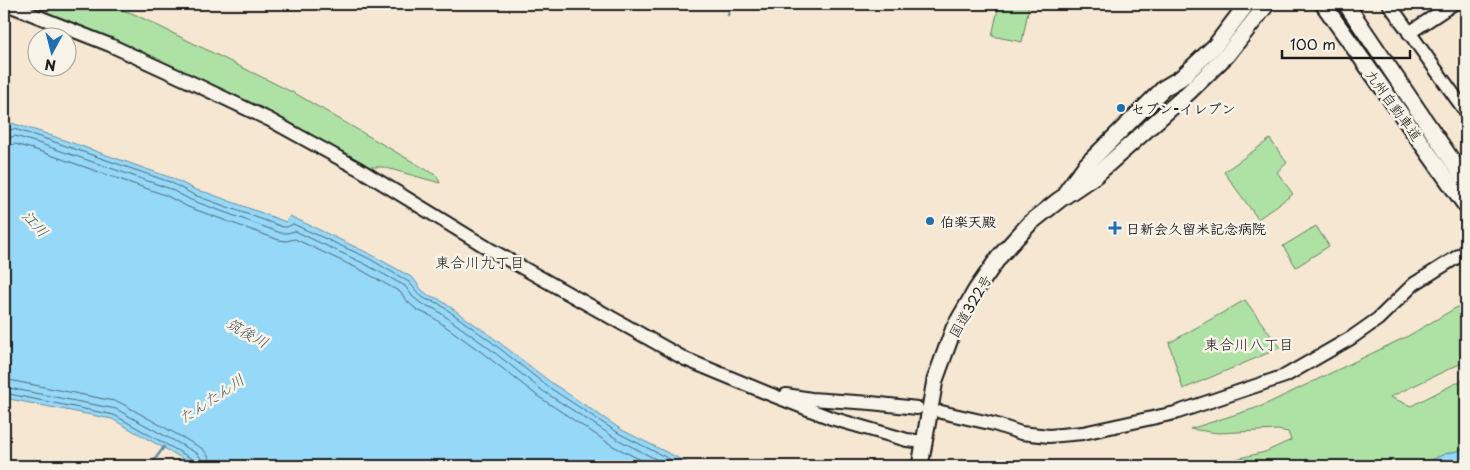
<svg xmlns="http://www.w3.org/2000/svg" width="1470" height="470" font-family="'Playpen Sans','Klee One',sans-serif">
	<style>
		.green { fill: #ade2a4; stroke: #647f60 }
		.water { fill: #96d8f8; stroke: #658da0 }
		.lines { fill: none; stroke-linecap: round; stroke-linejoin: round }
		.shore { stroke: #4d6774; stroke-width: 1 }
		.stream { stroke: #658da0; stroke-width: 2.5 }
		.secondary-casing { stroke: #1c1c1c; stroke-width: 16 }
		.highway-casing { stroke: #1c1c1c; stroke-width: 19 }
		.secondary { stroke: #f7f3e8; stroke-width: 12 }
		.highway { stroke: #f7f3e8; stroke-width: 15 }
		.poi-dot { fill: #1f6fb2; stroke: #f7f3e8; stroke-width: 2 }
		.labels { text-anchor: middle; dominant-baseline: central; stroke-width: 5; stroke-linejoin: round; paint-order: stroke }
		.street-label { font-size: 14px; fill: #1c1c1c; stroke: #f7f3e8 }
		.poi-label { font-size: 14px; font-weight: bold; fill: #1c1c1c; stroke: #f7f3e8; text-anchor: start }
		.water-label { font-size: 15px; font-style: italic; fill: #41545e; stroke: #f7f3e8 }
		.neighbourhood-label { font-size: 15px; fill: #1c1c1c; stroke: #f7f3e8 }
	</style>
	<rect width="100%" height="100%" fill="#f6e7d3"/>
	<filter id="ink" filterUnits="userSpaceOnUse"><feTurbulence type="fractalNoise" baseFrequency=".02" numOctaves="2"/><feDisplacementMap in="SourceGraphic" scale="10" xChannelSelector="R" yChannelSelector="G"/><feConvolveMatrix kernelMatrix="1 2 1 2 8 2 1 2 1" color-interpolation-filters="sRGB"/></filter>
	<g filter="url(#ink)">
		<!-- green -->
		<g class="green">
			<path d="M16,4h89l29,10 164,81 139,81 3,7 -57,-16h-24z"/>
			<path d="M999,4h15l15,2 -7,36 -30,-6z"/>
			<path d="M1270,139l17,24 -10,9 16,22 -35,25 -34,-47z"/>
			<path d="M1316,226l13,20 -33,21 -13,-21z"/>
			<path d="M1245,300l35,48 -97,41 -14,-46z"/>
			<path d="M1466,302v59l-76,36 21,9 55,-28v68l-5,4 -16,4 -28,12h-211l59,-14 26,-12 -3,-8 -10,-2 -60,3 -28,-4 72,-23 146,-70z"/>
		</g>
		<!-- water -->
		<g class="water">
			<path d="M11,123l30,9 131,46 24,12 12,3 78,29 4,-6 80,38 43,24 8,11 7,6 11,4 52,37 58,45 73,49 72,36h-498l-84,-47 -108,-21v-270l4,-2z"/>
			<path d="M1466,446v20h-49l28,-12 16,-4z"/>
		</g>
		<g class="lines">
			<!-- shore -->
			<g class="shore">
				<path d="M4,132l10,-3 26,8 130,45 24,13 89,32h4l6,-3 75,34 41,24 9,11 7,6 13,4 51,37 58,46 73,48 63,32"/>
				<path d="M4,139l11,-3 23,7 130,45 23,12 90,33h6l8,-2 70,33 40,22 8,11 9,7 13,5 50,36 58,46 74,48 52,27"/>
				<path d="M4,146l11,-2 21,6 129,45 23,12 91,33 7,1 9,-2 66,31 39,22 8,10 9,8 14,6 49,35 59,46 74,49 40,20"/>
				<path d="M4,379l115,23 84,47 6,8 2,9"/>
				<path d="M4,387l112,22 82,45 4,6 1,6"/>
				<path d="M4,393l110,22 80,45 3,2v4"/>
			</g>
			<!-- stream -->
			<g class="stream">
				<path d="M728,15l3,-11"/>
				<path d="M150,466l14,-19"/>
			</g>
			<defs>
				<g id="secondary">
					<path d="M6,4l104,41 91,42 69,33 89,49 132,81 194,109 87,36 59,23 76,22 17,2"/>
					<path d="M1389,4l77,108"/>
					<path d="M1409,33l44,-29"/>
					<path d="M786,395l25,4 60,4 46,5"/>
					<path d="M941,412l53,12 27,9 28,3 34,-3 92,-20 110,-37 66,-38 27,-19 36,-35 51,-32"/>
				</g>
				<g id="highway">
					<path d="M1323,4l143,202"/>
					<path d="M1346,4l120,177"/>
					<path d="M1068,189l18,-24 78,-77 17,-10 34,-32 32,-42"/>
					<path d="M920,466l15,-86 19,-52 22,-38 23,-33 31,-34 29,-23 37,-25 93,-83 38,-37 40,-51"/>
				</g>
			</defs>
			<!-- secondary casing -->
			<use href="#secondary" class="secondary-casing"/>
			<!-- highway casing -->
			<use href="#highway" class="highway-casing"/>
			<!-- secondary -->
			<use href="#secondary" class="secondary"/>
			<!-- highway -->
			<use href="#highway" class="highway"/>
		</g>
	</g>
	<!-- markers -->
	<g class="poi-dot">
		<circle cx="1121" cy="108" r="5"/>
		<circle cx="930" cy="221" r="5"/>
		<path d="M1112.5 220.5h5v5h5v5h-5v5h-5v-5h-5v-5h5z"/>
	</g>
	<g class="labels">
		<!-- street labels -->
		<g class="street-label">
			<text transform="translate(1394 105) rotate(54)">九州自動車道</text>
			<text transform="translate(970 306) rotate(-60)">国道322号</text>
		</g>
		<!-- poi labels -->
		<g class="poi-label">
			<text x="1131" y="108">セブン-イレブン</text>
			<text x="940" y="221">伯楽天殿</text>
			<text x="1126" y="228">日新会久留米記念病院</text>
		</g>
		<!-- water labels -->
		<g class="water-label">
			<text transform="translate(36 223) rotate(48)">江川</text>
			<text transform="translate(248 332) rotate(29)">筑後川</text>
			<text transform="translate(211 398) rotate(-34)">たんたん川</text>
		</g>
		<!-- neighbourhood labels -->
		<g class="neighbourhood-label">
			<text x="480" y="261">東合川九丁目</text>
			<text x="1249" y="343">東合川八丁目</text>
		</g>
	</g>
	<!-- margin -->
	<rect width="1470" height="470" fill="none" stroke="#f7f3e8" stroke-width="20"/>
	<rect x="10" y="10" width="1450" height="450" fill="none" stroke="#1c1c1c" stroke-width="2" filter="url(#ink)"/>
	<!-- north arrow -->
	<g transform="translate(52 52) rotate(187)"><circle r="24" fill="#f7f3e8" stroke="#9f9d96"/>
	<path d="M0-4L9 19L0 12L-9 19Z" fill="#1f6fb2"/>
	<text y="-8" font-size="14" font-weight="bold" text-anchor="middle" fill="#1c1c1c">N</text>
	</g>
	<!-- scale -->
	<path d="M1282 50v8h128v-8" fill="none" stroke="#1c1c1c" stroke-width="2.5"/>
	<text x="1290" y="50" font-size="15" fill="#1c1c1c" stroke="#f7f3e8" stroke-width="4" paint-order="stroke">100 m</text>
</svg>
